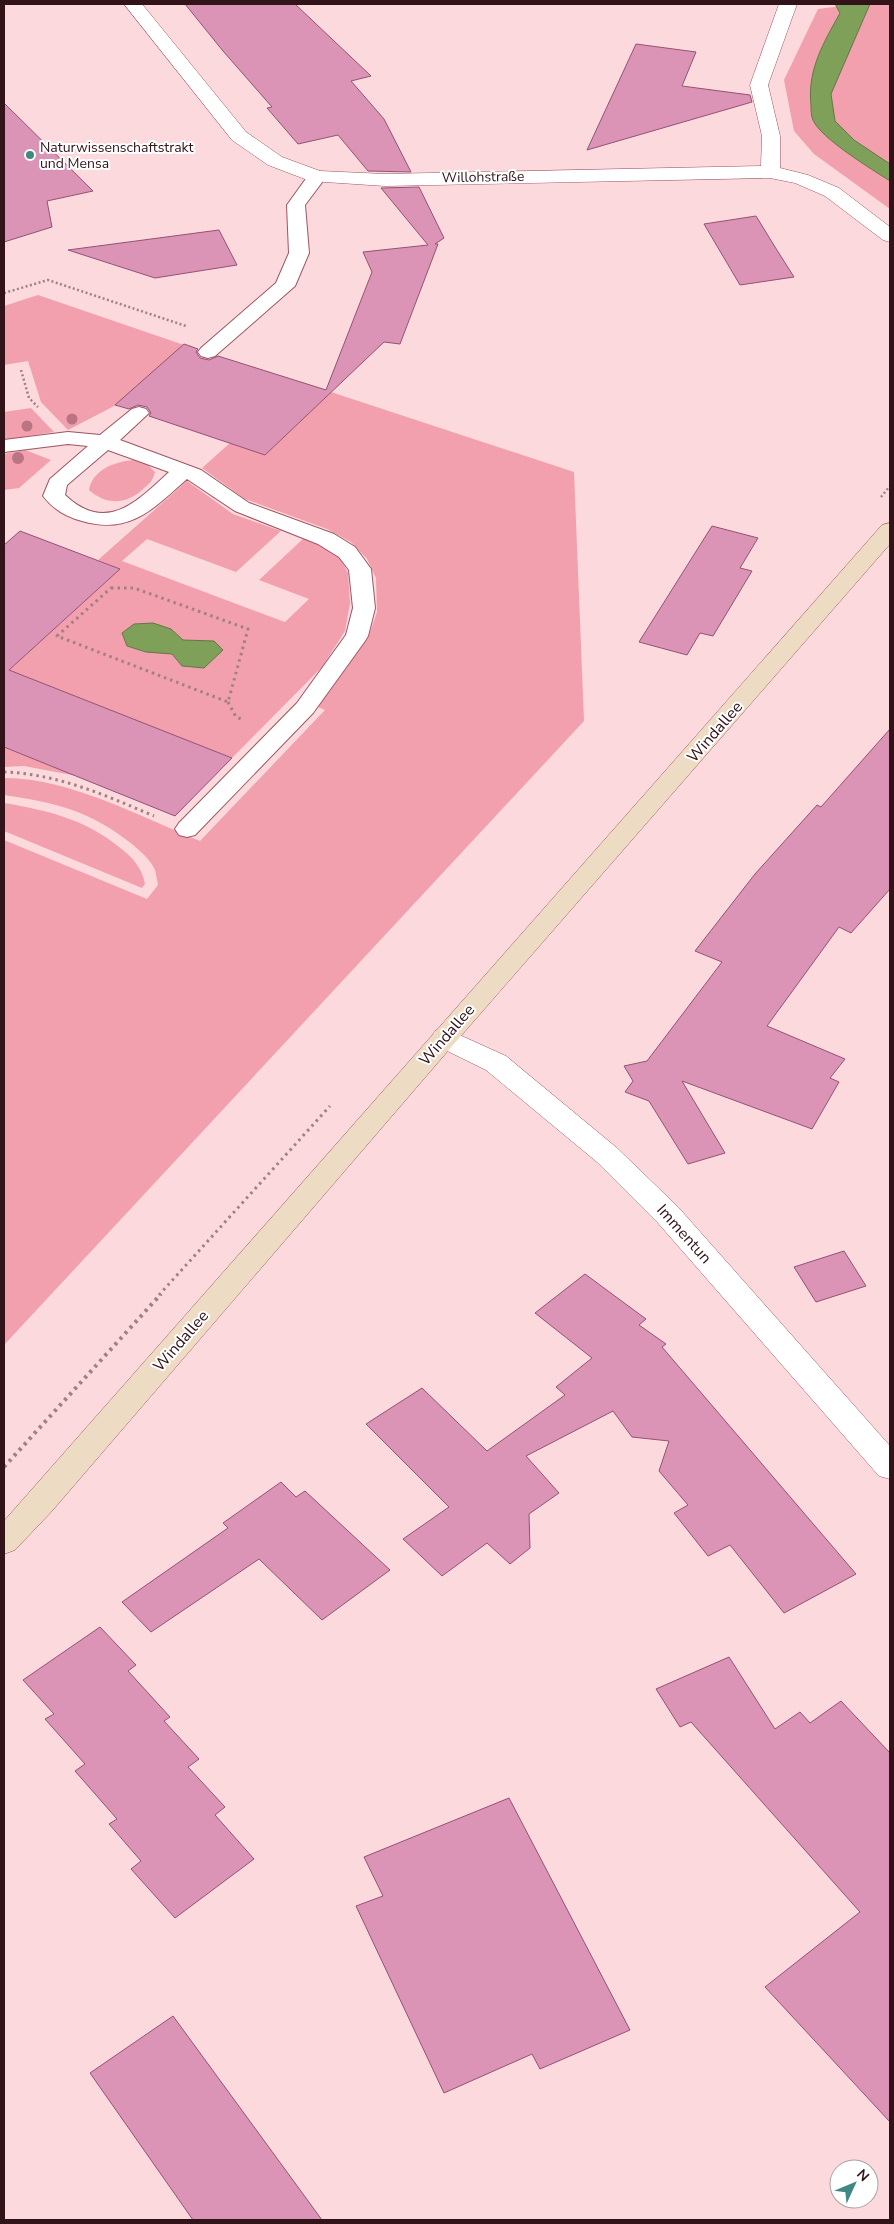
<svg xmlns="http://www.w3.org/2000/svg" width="894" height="2224" font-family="'Nunito Sans',sans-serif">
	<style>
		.green { fill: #f2a0ad }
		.water { fill: #7fa059; stroke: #687646 }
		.building { fill: #dc94b6; stroke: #945273 }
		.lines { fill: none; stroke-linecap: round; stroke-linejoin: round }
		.service-casing { stroke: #9e5562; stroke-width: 2 }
		.minor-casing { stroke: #9e5562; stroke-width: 1 }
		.secondary-casing { stroke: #9e5562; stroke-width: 1 }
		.path-far2 { stroke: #a08084; stroke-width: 2.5; stroke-dasharray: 2 2.5; stroke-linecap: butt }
		.path-far1 { stroke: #a08084; stroke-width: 3; stroke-dasharray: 2.5 4; stroke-linecap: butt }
		.path { stroke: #a08084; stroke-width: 4; stroke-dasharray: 3 4.5; stroke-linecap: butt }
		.service { fill: #fff; fill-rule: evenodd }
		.minor { fill: #fff; fill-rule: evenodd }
		.secondary { fill: #eedbc3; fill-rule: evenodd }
		.tree { fill: #ba7484 }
		.poi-dot { fill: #408883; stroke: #fff; stroke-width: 2 }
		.labels { text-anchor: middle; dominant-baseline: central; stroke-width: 4; stroke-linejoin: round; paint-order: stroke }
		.far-poi-label { font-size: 14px; fill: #311319; stroke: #fff; text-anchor: start }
		.far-street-label { font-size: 14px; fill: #311319; stroke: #fff }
		.street-label { font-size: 16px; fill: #311319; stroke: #fff }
	</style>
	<rect width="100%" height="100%" fill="#fbd9dd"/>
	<!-- green -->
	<g class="green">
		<path d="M857,4h33v205l-76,-55 -20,-23 -10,-51 34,-71z"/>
		<path d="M38,295l146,50 -68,60 -48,25 -27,-28 -13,-41 -24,4v-59z"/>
		<path d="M331,392l243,80 10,249 -580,624v-505l143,59 11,-14c-1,-5 -2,-11 -3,-15 -4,-10 -16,-20 -23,-26 -43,-34 -76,-41 -128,-49v-17c62,-1 138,39 196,63l125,-131 -7,-3 50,-69 9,-26 -1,-34 -9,-19 -16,-17 -24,-13 -82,-30 -43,-31 28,-25 35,12z"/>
		<path d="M31,408l23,24 -50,8v-28z"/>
		<path d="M25,450l26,10 -32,28 -15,2v-36z"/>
		<path d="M135,460l13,5 7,7c-2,9 -6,12 -13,18 -17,15 -36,15 -53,0 4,-21 27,-29 46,-30z"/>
		<path d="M187,481l46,33 48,17 -45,41 -89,-33 -25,22 163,61 24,-23 -50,-19 45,-42 18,8 18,12 8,15 2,30 -5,28 -23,36 -90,91 -223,-88 111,-101 -22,-9z"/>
		<path d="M4,747l73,29 -53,-10 -20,1z"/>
		<path d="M4,803c42,7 81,16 115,44 13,10 23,20 26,37l-3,4 -138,-57z"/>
	</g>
	<!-- water -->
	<g class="water">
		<path d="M835,4h35l-39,90 4,27 19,19 36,24v17c-17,-11 -70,-43 -77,-61 -2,-4 -2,-11 -2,-15 -4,-35 13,-63 29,-92z"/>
		<path d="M153,623l18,6 12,11 31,1 9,9 -19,18 -22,-2 -10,-12 -26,-2 -19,-6 -5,-13 12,-9z"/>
	</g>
	<!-- building -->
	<g class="building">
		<path d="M185,4h110l76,72 -20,5 33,38 27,53 -43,-1 -30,-36 -40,9 -31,-36 5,-1 -49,-56z"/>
		<path d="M636,44l60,8 -14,34 68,9 2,7 -165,48z"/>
		<path d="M4,103l89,88 -46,10 5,26 -48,15z"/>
		<path d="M419,187l25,51 -9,6h3l-38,100 -16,-2 -119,113 -116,-39 2,-3 -4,-6 -9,-2 -9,4 -14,-4 69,-61 14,5 -2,3 4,6 9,2 9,-4 108,34 46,-118 -9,-20 65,-7 -47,-57z"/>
		<path d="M756,216l19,31 19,30 -54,8 -36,-61z"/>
		<path d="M219,230l18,35 -82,13 -87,-28z"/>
		<path d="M712,526l46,12 -18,30 12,3 -39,65 -13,-3 -13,22 -48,-13z"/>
		<path d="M20,531l100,38 -111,101 223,88 -57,58 -171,-69v-202z"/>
		<path d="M890,729v160l-39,44 -12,-6 -72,99 78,33 -15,19 9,4 -27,47 -130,-48 43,72 -37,11 -39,-63 -24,-9 8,-11 -9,-15 23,-5 75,-99 -27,-11 60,-77 62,-69 4,2z"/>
		<path d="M844,1251l22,35 -50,16 -22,-35z"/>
		<path d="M585,1274l61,45 -7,6 27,19 -4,3 194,227 -72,39 -54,-68 -22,11 -34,-43 14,-8 -29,-34 10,-30 -37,-4 -19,-26 -87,45 33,37 -30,21 1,34 -20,16 -23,-21 -45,33 -39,-37 46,-32 -83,-83 56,-36 65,63 78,-56 -9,-8 36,-29 -57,-45z"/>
		<path d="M281,1482l15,15 9,-6 85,79 -68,50 -63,-61 -108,73 -29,-30 106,-74 -5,-5z"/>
		<path d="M100,1627l36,38 -8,6 42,46 -6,4 35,38 -11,8 37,40 -10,8 39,44 -79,59 -44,-49 10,-8 -32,-37 8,-5 -42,-48 10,-7 -40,-45 9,-5 -31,-34z"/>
		<path d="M729,1657l46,72 25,-17 10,11 31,-22 49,52v369l-125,-135 95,-75 -169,-190 -11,5 -24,-38z"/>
		<path d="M509,1798l121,232 -90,39 -8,-15 -88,39 -88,-187 27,-10 -19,-39z"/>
		<path d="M173,2016l149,204h-129l-103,-147z"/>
	</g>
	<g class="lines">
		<defs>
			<g id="service">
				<path d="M317,171l7,2 2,4 -21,28 4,48 -14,33 -80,70 -7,2 -7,-2 -3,-4 3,-4 75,-65 13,-30 -2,-48 23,-32z"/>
				<path d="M139,407l7,2 3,4 -29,27 81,30 48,33 85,31 21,13 16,22 4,39 -7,28 -3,5 -52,72 -118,122 -8,2 -8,-2 -4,-6 4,-6 118,-120 49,-68 7,-27 -4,-38 -10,-13 -21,-13 -83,-33 -48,-32c-34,30 -57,56 -105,42 -16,-4 -29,-12 -39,-25l7,-17 38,-33 -20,-2 -64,8v-12l64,-8 32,3 32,-26zM108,450l61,22c-32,30 -63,62 -104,23l2,-10z"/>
			</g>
			<g id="minor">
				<path d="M124,4h18l104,128 36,25 38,14 65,3 376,-8 1,-30 -12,-51 29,-81h18l-29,81 12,51v32l28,7 31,13 51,39v15l-7,-2 -58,-44 -30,-13 -25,-5 -385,8 -75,-5 -42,-16 -36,-25z"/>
				<path d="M444,1028l62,28 111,92 61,59 212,239v33l-11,-3 -221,-253 -61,-61 -111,-92 -51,-25 -4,-7 4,-7z"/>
			</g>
			<path id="secondary" d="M890,523v21l-437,501 -401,466 -37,39 -11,4v-33l878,-996z"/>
		</defs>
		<!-- service casing -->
		<use href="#service" class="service-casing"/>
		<!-- minor casing -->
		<use href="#minor" class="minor-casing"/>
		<!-- secondary casing -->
		<use href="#secondary" class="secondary-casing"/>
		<!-- path-far2 -->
		<g class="path-far2">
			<path d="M4,293l44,-13 138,46"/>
			<path d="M21,370l8,28 9,9"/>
			<path d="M881,497l9,-11"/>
		</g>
		<!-- path-far1 -->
		<g class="path-far1">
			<path d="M111,588h23l114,41 -20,73 -171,-66z"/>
			<path d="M228,702l8,15 8,3"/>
			<path d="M4,772c54,2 101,23 150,44"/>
			<path d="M159,1295l171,-189"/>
		</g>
		<!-- path -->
		<path class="path" d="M4,1467l157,-173"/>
		<!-- service -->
		<use href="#service" class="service"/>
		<!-- minor -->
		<use href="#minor" class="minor"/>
		<!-- secondary -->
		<use href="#secondary" class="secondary"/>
	</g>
	<!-- trees -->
	<g class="tree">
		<circle cx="72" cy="419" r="5.5"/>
		<circle cx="27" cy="426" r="5.5"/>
		<circle cx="18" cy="458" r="6"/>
	</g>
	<!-- markers -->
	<circle class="poi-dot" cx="30" cy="155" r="5"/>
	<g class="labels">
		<!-- far-poi labels -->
		<g class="far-poi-label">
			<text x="40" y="147">Naturwissenschaftstrakt<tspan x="40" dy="16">und Mensa</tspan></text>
		</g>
		<!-- far-street labels -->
		<g class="far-street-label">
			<text transform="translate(483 177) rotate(-1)">Willohstraße</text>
		</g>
		<!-- street labels -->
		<g class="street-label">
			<text transform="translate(715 732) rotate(-49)">Windallee</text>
			<text transform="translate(447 1035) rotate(-49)">Windallee</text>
			<text transform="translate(684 1234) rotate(48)">Immentun</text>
			<text transform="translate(181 1341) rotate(-49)">Windallee</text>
		</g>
	</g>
	<!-- border -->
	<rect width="894" height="2224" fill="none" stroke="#311319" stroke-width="10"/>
	<!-- north arrow -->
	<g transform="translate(854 2184) rotate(46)"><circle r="24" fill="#ffffff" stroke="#ada1a3"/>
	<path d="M0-4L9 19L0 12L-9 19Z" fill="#408883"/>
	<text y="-8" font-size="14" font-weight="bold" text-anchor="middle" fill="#311319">N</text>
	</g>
</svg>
